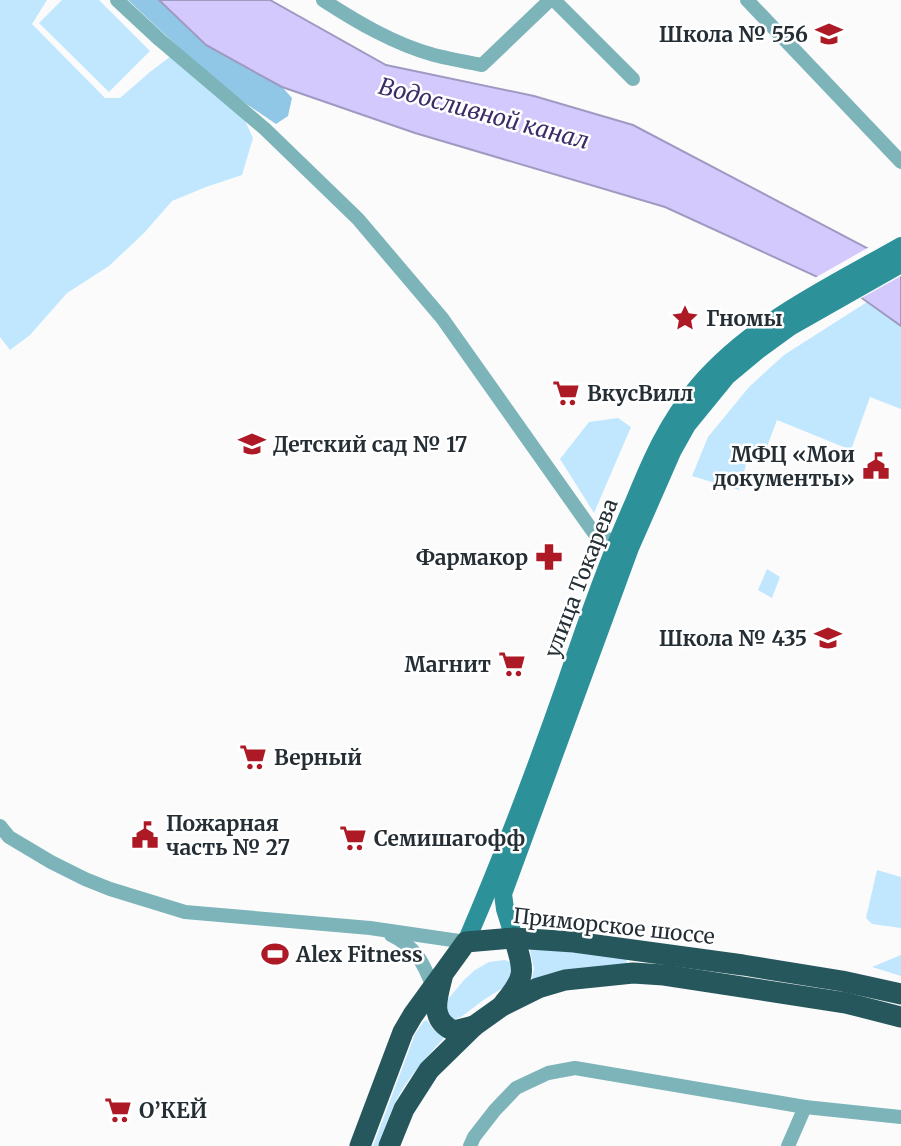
<svg xmlns="http://www.w3.org/2000/svg" width="901" height="1146" font-family="Merriweather,serif">
	<style>
		.green { fill: #c1e7fe }
		.forest { fill: #90c6e6 }
		.water { fill: #d4c9fd; stroke: #9f9ac1; stroke-width: 2 }
		.pier { fill: #fbfbfb }
		.lines { fill: none; stroke-linecap: round; stroke-linejoin: round }
		.street { stroke: #7cb4ba; stroke-width: 14 }
		.secondary { stroke: #2d919a; stroke-width: 18 }
		.highway { stroke: #26575c; stroke-width: 21 }
		.labels { text-anchor: middle; dominant-baseline: central; stroke-width: 5; stroke-linejoin: round; paint-order: stroke }
		.poi-label { font-size: 21px; font-weight: bold; fill: #242e34; stroke: #fff; text-anchor: start }
		.street-label { font-size: 21px; fill: #242e34; stroke: #fff }
		.water-label { font-size: 23px; font-style: italic; fill: #3e2c68; stroke: #fff }
	</style>
	<rect width="100%" height="100%" fill="#fbfbfb"/>
	<!-- green -->
	<g class="green">
		<path d="M0,0h47l-15,24 73,74h15l30,-26 21,-16 71,58 11,24 -11,37 -36,12 -34,14 -28,32 -35,33 -42,27 -37,42 -20,15 -10,-13z"/>
		<path d="M62,0h37l51,51 -41,41 -70,-69z"/>
		<path d="M867,302l34,24v83l-31,-12 -19,53 -74,-30 -14,37 -14,-3 -10,36 -47,-14 16,-39 41,-50 35,-32z"/>
		<path d="M618,418l13,9 -37,86 -34,-54 29,-37z"/>
		<path d="M767,569l13,8 -8,21 -14,-8z"/>
		<path d="M877,870l24,7v51l-29,-4 -6,-6z"/>
		<path d="M531,948l95,10 1,6 -96,18 3,-13 -4,-19z"/>
		<path d="M901,955v21l-29,-9z"/>
		<path d="M505,960l7,3 -1,20 -26,16 -24,18 -9,3 -6,-3 2,-18 16,-19 11,-10 14,-8z"/>
		<path d="M427,1020l6,9 11,8 -1,2c-18,20 -37,40 -49,66 -6,13 -11,27 -16,41h-5l42,-112 9,-13z"/>
	</g>
	<!-- forest -->
	<path class="forest" d="M128,0h31l47,45 76,42 10,11 -4,18 -12,8 -56,-38z"/>
	<!-- water -->
	<path class="water" d="M159,0h111l116,65 148,31 99,29 268,141v60l-42,-30 -194,-89 -250,-74 -133,-46 -76,-42z"/>
	<!-- pier -->
	<path class="pier" d="M871,246l30,16v14l-43,24 -45,-21z"/>
	<g class="lines">
		<!-- street -->
		<g class="street">
			<path d="M117,0l43,40 105,89 93,90 84,99 152,215 31,14"/>
			<path d="M323,0c34,22 71,44 111,55 16,4 32,7 48,10l68,-65"/>
			<path d="M554,0l79,79"/>
			<path d="M747,0l154,162"/>
			<path d="M0,826l9,11 42,25 34,17 25,10 75,23 185,16 96,14"/>
			<path d="M391,935c25,12 32,27 42,52"/>
			<path d="M470,1146l4,-9 21,-27 21,-22 32,-15 27,-5 230,39 96,10"/>
			<path d="M788,1146l17,-39"/>
		</g>
		<!-- secondary -->
		<g class="secondary">
			<path d="M514,938l-9,-29 -2,-15 127,-346 43,-98 14,-25 40,-49 30,-25 33,-24 111,-63"/>
			<path d="M466,942c37,-86 70,-173 101,-262 20,-60 41,-120 67,-178 17,-42 34,-81 64,-116 55,-64 131,-99 203,-140"/>
		</g>
		<!-- highway -->
		<g class="highway">
			<path d="M442,978c-5,20 -13,42 12,53l20,-5"/>
			<path d="M504,1003c23,-27 20,-33 10,-65"/>
			<path d="M360,1146l43,-114 10,-17 53,-73 48,-4 60,4 169,23 99,16 59,13"/>
			<path d="M389,1146l15,-37 25,-39 45,-44 28,-20 36,-18 27,-8 68,-7 31,2 182,28 55,14"/>
		</g>
	</g>
	<!-- icons -->
	<defs>
		<symbol id="school-bare" viewBox="-9 -9 18 18"><path d="M0-5L7-2L0 1L-7-2ZM-4 1L0 2.5L4 1V4Q0 6-4 4Z" fill="#ad1924" stroke="#fff" stroke-width="2.5" paint-order="stroke"/></symbol>
		<symbol id="sight-bare" viewBox="-9 -9 18 18"><path d="M0-6L1.8-2.2L6-1.7L2.9 1.2L3.7 5.4L0 3.3L-3.7 5.4L-2.9 1.2L-6-1.7L-1.8-2.2Z" fill="#ad1924" stroke="#fff" stroke-width="2.5" paint-order="stroke"/></symbol>
		<symbol id="supermarket-bare" viewBox="-9 -9 18 18"><path d="M-6-5.5h2.5l.6 2H6L4.5 2H-2.5L-4.4-4H-6ZM-1.5 3.2a1.3 1.3 0 1 0 .1 0ZM3 3.2a1.3 1.3 0 1 0 .1 0Z" fill="#ad1924" stroke="#fff" stroke-width="2.5" paint-order="stroke"/></symbol>
		<symbol id="civic-bare" viewBox="-9 -9 18 18"><path d="M-.6-6.5H3V-4.5H.6V-3L4-1V1h2V6H-6V1h2V-1L-.6-3ZM-1.2 2.5V6h2.4V2.5Z" fill="#ad1924" stroke="#fff" stroke-width="2.5" paint-order="stroke"/></symbol>
		<symbol id="pharmacy-bare" viewBox="-9 -9 18 18"><path d="M-2-6h4v4h4v4h-4v4h-4v-4h-4v-4h4Z" fill="#ad1924" stroke="#fff" stroke-width="2.5" paint-order="stroke"/></symbol>
		<symbol id="stadium-bare" viewBox="-9 -9 18 18"><path d="M0-5a6.5 5 0 1 0 0 10a6.5 5 0 1 0 0-10ZM-3.5-1.8h7v3.6h-7Z" fill="#ad1924" stroke="#fff" stroke-width="2.5" paint-order="stroke"/></symbol>
	</defs>
	<g fill-rule="evenodd">
		<use href="#school-bare" x="810" y="15" width="38" height="38"/>
		<use href="#sight-bare" x="666" y="299" width="38" height="38"/>
		<use href="#supermarket-bare" x="547" y="374" width="38" height="38"/>
		<use href="#school-bare" x="233" y="425" width="38" height="38"/>
		<use href="#civic-bare" x="857" y="447" width="38" height="38"/>
		<use href="#pharmacy-bare" x="530" y="538" width="38" height="38"/>
		<use href="#school-bare" x="809" y="619" width="38" height="38"/>
		<use href="#supermarket-bare" x="493" y="645" width="38" height="38"/>
		<use href="#supermarket-bare" x="234" y="738" width="38" height="38"/>
		<use href="#civic-bare" x="126" y="816" width="38" height="38"/>
		<use href="#supermarket-bare" x="334" y="819" width="38" height="38"/>
		<use href="#stadium-bare" x="256" y="935" width="38" height="38"/>
		<use href="#supermarket-bare" x="99" y="1091" width="38" height="38"/>
	</g>
	<g class="labels">
		<!-- poi labels -->
		<g class="poi-label">
			<text x="808" y="34" text-anchor="end">Школа № 556</text>
			<text x="706" y="318">Гномы</text>
			<text x="587" y="393">ВкусВилл</text>
			<text x="273" y="444">Детский сад № 17</text>
			<text x="855" y="454" text-anchor="end">МФЦ «Мои<tspan x="855" dy="24">документы»</tspan></text>
			<text x="528" y="557" text-anchor="end">Фармакор</text>
			<text x="807" y="638" text-anchor="end">Школа № 435</text>
			<text x="491" y="664" text-anchor="end">Магнит</text>
			<text x="274" y="757">Верный</text>
			<text x="166" y="823">Пожарная<tspan x="166" dy="24">часть № 27</tspan></text>
			<text x="374" y="838">Семишагофф</text>
			<text x="296" y="954">Alex Fitness</text>
			<text x="139" y="1110">О’КЕЙ</text>
		</g>
		<!-- street labels -->
		<g class="street-label">
			<text transform="translate(581 578) rotate(-69)">улица Токарева</text>
			<text transform="translate(614 926) rotate(6)">Приморское шоссе</text>
		</g>
		<!-- water labels -->
		<g class="water-label">
			<text transform="translate(484 113) rotate(15)">Водосливной канал</text>
		</g>
	</g>
</svg>
